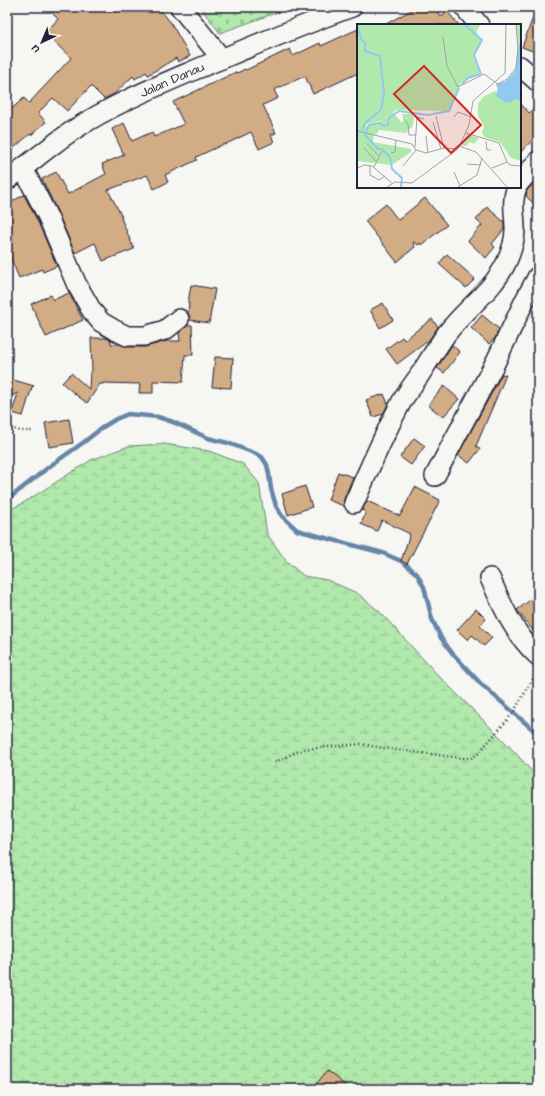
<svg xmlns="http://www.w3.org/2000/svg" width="545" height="1096" font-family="'Architects Daughter',sans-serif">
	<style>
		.wetland { fill: url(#wetland-marsh); stroke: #6a8574 }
		.cemetery { fill: url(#cemetery-stones); stroke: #6a8574 }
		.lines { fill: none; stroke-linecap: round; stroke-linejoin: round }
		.stream { stroke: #6586a8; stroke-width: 4.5 }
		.building { fill: #d2ac84; stroke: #22223b }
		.minor-casing { stroke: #22223b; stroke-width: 22 }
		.path { stroke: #22223b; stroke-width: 2.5; stroke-dasharray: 1 3; stroke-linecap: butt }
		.minor { stroke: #f6f6f2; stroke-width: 19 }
		.labels { text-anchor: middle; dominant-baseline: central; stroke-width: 3; stroke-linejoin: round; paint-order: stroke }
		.street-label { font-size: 13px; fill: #22223b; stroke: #f6f6f2 }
		.inset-river { fill: none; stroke: #92c9f1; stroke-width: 2 }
		.inset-road { fill: none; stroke: #a1a1a9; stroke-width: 1 }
		.view { fill: #d62828; fill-opacity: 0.15; stroke: #d62828; stroke-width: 2 }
		.inset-edge { fill: none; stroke: #22223b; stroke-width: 2 }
	</style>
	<defs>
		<pattern id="wetland-marsh" width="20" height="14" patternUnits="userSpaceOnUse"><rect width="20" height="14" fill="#b1e8ac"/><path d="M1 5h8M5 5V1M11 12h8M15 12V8" fill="none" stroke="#98c795"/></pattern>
		<pattern id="cemetery-stones" width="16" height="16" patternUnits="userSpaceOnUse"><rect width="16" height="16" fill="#b1e8ac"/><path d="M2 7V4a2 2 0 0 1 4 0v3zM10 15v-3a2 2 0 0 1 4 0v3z" fill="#98c795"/></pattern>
	</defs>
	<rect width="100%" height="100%" fill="#f6f6f2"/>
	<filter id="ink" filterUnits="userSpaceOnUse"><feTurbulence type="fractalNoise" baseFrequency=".025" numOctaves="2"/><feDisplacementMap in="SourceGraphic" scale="8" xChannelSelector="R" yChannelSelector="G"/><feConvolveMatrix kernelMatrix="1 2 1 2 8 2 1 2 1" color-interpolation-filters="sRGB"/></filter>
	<g filter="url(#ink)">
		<!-- wetland -->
		<path class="wetland" d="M164,444l45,7 34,13 16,19 8,51 20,28 17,14 23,4 30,13 23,19 54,59 76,76 28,31v311h-531v-578l16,-8 68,-43 38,-14z"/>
		<!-- cemetery -->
		<path class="cemetery" d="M200,7h92l-72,26z"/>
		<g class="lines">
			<!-- stream -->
			<path class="stream" d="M7,500l43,-34 34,-24 19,-15 13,-8 12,-5 30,3 15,5 35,16 20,5 26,10 8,4 5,8 2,9 2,15 5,17 6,10 15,14 25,7 61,16 20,9 14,12 7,13 8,32 9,19 12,16 28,30 57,50"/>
		</g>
		<!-- building -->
		<g class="building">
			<path d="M46,7h112l13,16 19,33 -12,6 -2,-4 -28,17 -2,-3 -11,7 -2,-3 -19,18 -10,5 -13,-13 -24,25 -14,-13 -15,15 8,9 -15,13 -1,-1 -23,20v-41l17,-15 5,5 42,-45 -26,-25 13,-14z"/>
			<path d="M417,7h18l6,10 6,-6 12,14h-75z"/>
			<path d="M537,7h1v46l-16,-6z"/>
			<path d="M358,29v44l-45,21 -8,-18 -31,14 4,8 -15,7 13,28 -5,2 3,7 -15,7 -8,-17 -27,13v-1l-28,13 1,3 -32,15 3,7 -14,7 -7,-14 -39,15 14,27 -1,1 13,31 -31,12 -8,-18 -20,10 -17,-40 -16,-34 14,-7 12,22 38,-20 -4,-10 22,-9 -12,-26 12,-6 8,18 20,-9 2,5 30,-13 -11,-22 63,-30 1,1 8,-4 1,1 44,-21 3,7 27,-13 1,3z"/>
			<path d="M520,103l9,10 9,-10v31l-18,19z"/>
			<path d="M538,180v28l-12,-12 1,-6z"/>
			<path d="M24,195l14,27 19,44 -14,6 -1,-3 -23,9 -12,-29v-45z"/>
			<path d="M425,198l22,27 -26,20 -1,-2 -2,2 -4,-3 -1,1 2,4 -18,15 -32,-41 21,-17 12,16z"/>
			<path d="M487,207l17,15v7l-12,15 3,3 -9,11 -18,-17 14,-16 -6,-5z"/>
			<path d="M447,254l28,25 -9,9 -27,-24z"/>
			<path d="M191,285l24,4 -6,34 -19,-3v-3l-2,-4 1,-10h-1z"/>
			<path d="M69,293l14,27 -37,17 -15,-33 20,-9 2,5z"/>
			<path d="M383,303l10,17 -13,8 -10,-18z"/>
			<path d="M482,315l17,14 -4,9 -6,6 -18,-16z"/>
			<path d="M432,319l6,8 -9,13 -32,24 -11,-15 16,-12 2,3z"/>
			<path d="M188,325h4l1,30h-8l-2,27 -30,-1v12h-14l1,-9 -37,-1v1h-3l-13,19 -12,-9 -13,-11 9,-10 18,16 1,-17h2l-1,-34h15l5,2v4h8l8,3h18l22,-6h13l-1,-8z"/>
			<path d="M452,345l8,7 -16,21 -7,-5z"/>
			<path d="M215,357l18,1 -2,30 -19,-1z"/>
			<path d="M502,374l4,1 -30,71 4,3 -11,14 -11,-8z"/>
			<path d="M7,378l27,8 -2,1 -9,29 -11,-3 6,-20 -11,5z"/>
			<path d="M444,386l15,13 -16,18 -15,-12z"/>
			<path d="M384,394l4,10 -5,10 -10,3 -7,-17z"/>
			<path d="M69,419l4,24 -24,4 -4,-24z"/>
			<path d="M414,438l11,8 -14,19 -11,-8z"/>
			<path d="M338,472l15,5 -9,22v7l-16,-6z"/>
			<path d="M305,486l7,21 -24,8 -6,-21z"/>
			<path d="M415,487l25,13 -33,64 -6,-3 9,-27 -28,-14 -5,11 -16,-7 5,-12 -4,-2 5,-9 33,15z"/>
			<path d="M538,594v43l-21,-27z"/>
			<path d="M476,609l10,10 -6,7 12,12 -8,8 -12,-11 -4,5 -11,-10z"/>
			<path d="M327,1071l23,18h-38z"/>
		</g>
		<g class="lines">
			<defs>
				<g id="minor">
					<path d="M180,7l42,52"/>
					<path d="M464,7l15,18"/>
					<path d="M520,66l18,16"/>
					<path d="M23,168l25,49 28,66 16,28 9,11 12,7 14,7h18l20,-6 14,-11"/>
					<path d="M7,180c22,-16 43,-34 65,-49 39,-26 83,-44 125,-62 51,-21 102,-43 155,-62"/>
					<path d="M520,182l18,-21"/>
					<path d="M435,476l60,-113 30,-63 13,-24"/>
					<path d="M354,503c15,-34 30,-69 48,-102 5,-8 11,-17 17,-25 9,-14 18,-29 28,-43 19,-25 47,-43 60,-72 4,-9 8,-22 8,-32 0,-15 -4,-28 2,-42"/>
					<path d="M490,578c13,29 24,56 48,78"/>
				</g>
			</defs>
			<!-- minor casing -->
			<use href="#minor" class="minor-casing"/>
			<!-- path -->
			<g class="path">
				<path d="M7,427l13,4h14"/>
				<path d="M275,762l21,-10 9,-3 56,-5 21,4 80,10h9l6,-3 36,-42 24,-41"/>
			</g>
			<!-- minor -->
			<use href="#minor" class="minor"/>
		</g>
	</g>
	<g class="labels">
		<!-- street labels -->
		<g class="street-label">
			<text transform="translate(172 80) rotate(-24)">Jalan Danau</text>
		</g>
	</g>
	<!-- overview -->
	<g transform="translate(357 24)">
		<rect width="164" height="164" fill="#f6f6f2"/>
		<path d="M141,66l-7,9 3,8 10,2 7,10 10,5v37l-10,-3 -11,-16 -16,-5 -2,-5 2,-6 -6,-10v-12l6,-8zM36,88l8,10 3,-1 -2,-7h10l2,5 -2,9 -4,1 -1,4 -28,-3 -2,4h-3l-1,8 38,7v3l-19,13 -35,-4v-31l26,-10z" fill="#b1e8ac"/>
		<path d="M0,1h123l-4,7 6,10 -9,13 7,18 -19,10 -10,24 -5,4 -50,-1 -13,10 -16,4 -3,6h-7z" fill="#b1e8ac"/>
		<path d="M110,110l12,4 -5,6 -5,-2 -2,4h-6z" fill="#b1e8ac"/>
		<path d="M159,1h5v99l-3,1 -10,-6 -4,-10 -10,-2 -1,-3 -6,-1v-2l11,-11 -2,-6 9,-2 10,-12 3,-21z" fill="#b1e8ac"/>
		<path d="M164,19v58l-7,-2 -3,4 -6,-1 -9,-6 2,-6 -2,-6 9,-2 10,-10 3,-26z" fill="#92c9f1"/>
		<path class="inset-river" d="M0,1l4,14 4,4v8l15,5 4,38 -3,16 -16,13 -3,8M108,1l17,15 -8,15 7,19M105,60l6,-6 13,-4M9,108l3,-7 10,-2 5,3 4,-1 1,-7 10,-7 29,4 21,-4 10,-23M7,110l14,15h4l8,8 2,12 10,9 -1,9"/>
		<path class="inset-road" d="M86,13l4,29 11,21 26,-13 14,10 9,-5 9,-11 2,-19 -2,-24M79,92l8,32M97,93l4,-5 13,5M47,95l4,5 1,11h7M76,98l8,27M0,107l55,13 4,6 10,3 18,-5 13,1M109,109l33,10 8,19 -15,6M69,112l2,17M129,117l1,9h4M10,120l12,12M102,122l17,6 31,35M58,123l2,-30 7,2M7,124l12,13M34,129l4,-1 1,-12M150,138l3,3 11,1M110,140l14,1M13,142v9l9,5 6,-4M46,142l13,-16M17,143l8,-16M0,144l7,-3 8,1 20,17M97,148l6,14M30,163l8,-5 17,1 46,-34 11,-24 4,-24 32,-28 1,-48M101,163l19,-12 5,-17"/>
		<path class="view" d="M67,42l57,59 -30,28 -57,-59z"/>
		<rect width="164" height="164" class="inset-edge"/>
	</g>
	<!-- margin -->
	<rect width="545" height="1096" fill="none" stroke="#f6f6f2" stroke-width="24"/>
	<rect x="12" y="12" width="521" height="1072" fill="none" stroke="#22223b" stroke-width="1.5" filter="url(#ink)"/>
	<!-- north arrow -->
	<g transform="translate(42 42) rotate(224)" stroke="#f6f6f2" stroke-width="3" paint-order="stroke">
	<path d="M0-3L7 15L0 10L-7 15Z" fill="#22223b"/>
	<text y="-6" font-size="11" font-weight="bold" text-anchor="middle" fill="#22223b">U</text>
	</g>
</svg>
